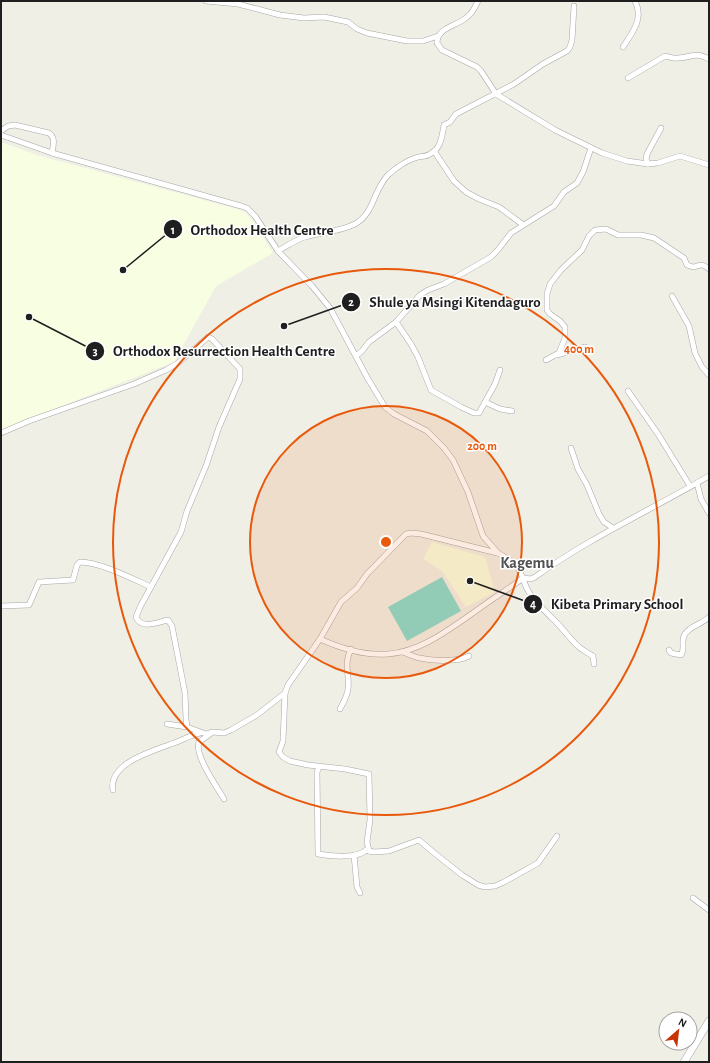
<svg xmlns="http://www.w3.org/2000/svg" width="710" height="1063" font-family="'Alegreya Sans',sans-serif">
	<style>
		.education { fill: #f7fee1 }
		.pitch { fill: #87dccf }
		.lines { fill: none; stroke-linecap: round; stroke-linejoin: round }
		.minor-casing { stroke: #a6a6a6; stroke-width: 6 }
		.tertiary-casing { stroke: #a6a6a6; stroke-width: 8 }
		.minor { stroke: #fff; stroke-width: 5 }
		.tertiary { stroke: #fff; stroke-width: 7 }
		.ring { fill: none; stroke: #e8590c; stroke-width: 2 }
		.labels { text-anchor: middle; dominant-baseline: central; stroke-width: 3; stroke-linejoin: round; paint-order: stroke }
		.quarter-label { font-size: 16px; font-weight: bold; fill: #525252; stroke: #fff }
		.centre { fill: #e8590c; stroke: #fff; stroke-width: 2 }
		.ring-label { font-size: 12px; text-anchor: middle; font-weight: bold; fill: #e8590c; stroke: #fff; stroke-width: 3; stroke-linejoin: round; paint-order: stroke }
		.leader { fill: none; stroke: #1f1f1f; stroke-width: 1.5 }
		.callout-dot { fill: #1f1f1f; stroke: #fff; stroke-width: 1.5 }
		.mark-label { font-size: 12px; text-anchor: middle; font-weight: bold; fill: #fff }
		.callout-label { font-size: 15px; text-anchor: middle; font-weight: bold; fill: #1f1f1f; stroke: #fff; stroke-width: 3; stroke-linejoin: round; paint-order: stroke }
	</style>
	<rect width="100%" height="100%" fill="#f0efe6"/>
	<!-- education -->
	<g class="education">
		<path d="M1,142l36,13 200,54 9,4 7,8 20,32 -57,33 -42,76 -173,68z"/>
		<path d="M432,542l53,15 10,35 -29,15 -24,-36 -19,-12z"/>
	</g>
	<!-- pitch -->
	<path class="pitch" d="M442,577l19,34 -54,30 -19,-34z"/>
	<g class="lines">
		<defs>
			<g id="minor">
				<path d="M206,1l32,3 42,11 24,3 20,-1 24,5 9,7 10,4 40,8h16l15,-5"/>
				<path d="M478,1c-3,6 -5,12 -11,16 -9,9 -30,10 -30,26l5,7 35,17 4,4 15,23 59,36 47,23 25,8 21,3 10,-1 22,-7 29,9"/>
				<path d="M623,47c10,-15 21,-29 12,-46"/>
				<path d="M628,78l37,-22c4,1 9,3 13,2 12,0 17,-7 31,1"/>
				<path d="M1,131l7,-5 7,-1 34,8c7,5 4,13 3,20"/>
				<path d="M1,135l51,18 189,53 6,2 8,8 23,35 34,35 18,22 38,71 17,28 9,7 33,17 17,17 9,12 15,32 15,44 15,17 12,7 8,8 5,10 8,1 4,-2c54,-39 116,-67 174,-101"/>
				<path d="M434,151l20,30 12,11 13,7 20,8 23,17"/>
				<path d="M648,164l-2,-5 1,-5 14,-26"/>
				<path d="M278,251c9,-5 17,-11 27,-14 17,-5 34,-5 50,-13 20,-11 18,-35 34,-50 7,-6 17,-13 26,-16 5,-2 11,-1 15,-4 11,-5 12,-18 14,-29l6,-3 6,-8 58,-30 29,-20 24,-13 3,-4 2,-7 2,-34"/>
				<path d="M672,296l17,30 6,27 7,14 7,8"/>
				<path d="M396,322l15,22 7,13 13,33 30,17 13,6h5l16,-29 5,-14"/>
				<path d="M557,355l28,-8"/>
				<path d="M356,356l6,-5 7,-9 27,-20 24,-27 8,-5 16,-6 47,-27 6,-6 14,-18 43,-27 10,-14 13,-9 6,-11 8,-24"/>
				<path d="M546,360l13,-7 6,-15v-11l-5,-6 -10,-7 -3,-4v-16l3,-10 11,-14 21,-20 7,-14 6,-6 11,-1 12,6h23l13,3 30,20 3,7 6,2c9,-2 8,-4 16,2"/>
				<path d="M628,391l30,43 32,52"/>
				<path d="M485,402l15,7 12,2"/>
				<path d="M1,433l28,-12 105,-37 32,-14 12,-7 30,-26 4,2 28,30v10l-21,48 -13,39 -19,45 -6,21 -41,75 -4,10c5,13 22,5 32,3l4,6 13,67 1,26 1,8"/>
				<path d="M571,448l7,21 9,16 12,29 5,8 9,6"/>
				<path d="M697,483l4,16 8,14"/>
				<path d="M497,553l-76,-19 -10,-1 -5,1 -39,40 -10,14 -16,14 -21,37 -32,46 -3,8 -2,48 -4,11 4,5 7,4 18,4 37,4 24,5 1,46 -3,22 2,9 5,1 15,-1 30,-11 14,12 29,23 16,10 7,2 10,-1 9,-4 34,-19 19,-27"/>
				<path d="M1,606l28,-1 10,-23 34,-2 4,-15 3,-3c20,0 53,17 71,25"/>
				<path d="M320,639c20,9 45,17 68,15 32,-2 60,-24 85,-41 16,-12 34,-23 50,-35 4,17 17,28 29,40 8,7 14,16 21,23 5,7 13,11 20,15l1,8"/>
				<path d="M669,650l2,3 10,2c5,-7 -1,-14 4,-21 5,-8 17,-10 24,-17"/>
				<path d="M402,652c6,2 12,5 18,6 13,3 38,4 49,-2"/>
				<path d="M340,709c3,-6 7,-12 8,-20 2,-16 -5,-24 3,-40"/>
				<path d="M167,724l20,3 19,7 6,-2 12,1 7,-3 26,-15 28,-22"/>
				<path d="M210,734l-11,8c-5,13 18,45 25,57"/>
				<path d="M319,767l-2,5 1,82c11,2 40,5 48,-4l3,1"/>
				<path d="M113,790c-5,-27 40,-39 58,-46 10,-3 19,-9 29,-11"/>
				<path d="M354,855l3,32 3,6"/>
				<path d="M693,898l16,12"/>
			</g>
			<path id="tertiary" d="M684,1062l25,-41"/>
		</defs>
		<!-- minor casing -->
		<use href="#minor" class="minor-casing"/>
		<!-- tertiary casing -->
		<use href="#tertiary" class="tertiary-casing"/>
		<!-- minor -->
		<use href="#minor" class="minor"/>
		<!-- tertiary -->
		<use href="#tertiary" class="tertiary"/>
	</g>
	<!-- distance rings -->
	<circle cx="386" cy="542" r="136" fill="#e8590c" fill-opacity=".12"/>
	<g class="ring">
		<circle cx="386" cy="542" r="136"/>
		<circle cx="386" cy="542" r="273"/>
	</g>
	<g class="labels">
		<!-- quarter labels -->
		<g class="quarter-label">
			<text x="527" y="563">Kagemu</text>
		</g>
	</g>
	<circle cx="386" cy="542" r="6" class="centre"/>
	<g class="ring-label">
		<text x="579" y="353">400 m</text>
		<text x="482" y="450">200 m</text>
	</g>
	<!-- callouts -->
	<path class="leader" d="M123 270L173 229M284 326L351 302M29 317L95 351M470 581L533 604"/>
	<g class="callout-dot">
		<circle cx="123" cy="270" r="4"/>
		<circle cx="284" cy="326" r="4"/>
		<circle cx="29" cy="317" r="4"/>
		<circle cx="470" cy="581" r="4"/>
		<circle cx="173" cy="229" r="10"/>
		<circle cx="351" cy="302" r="10"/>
		<circle cx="95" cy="351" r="10"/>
		<circle cx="533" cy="604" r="10"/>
	</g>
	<g class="mark-label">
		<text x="173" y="234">1</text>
		<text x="351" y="306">2</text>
		<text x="95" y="355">3</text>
		<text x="533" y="608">4</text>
	</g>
	<g class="callout-label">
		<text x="262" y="235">Orthodox Health Centre</text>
		<text x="455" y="307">Shule ya Msingi Kitendaguro</text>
		<text x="224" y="356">Orthodox Resurrection Health Centre</text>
		<text x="617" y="609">Kibeta Primary School</text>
	</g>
	<!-- border -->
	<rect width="710" height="1063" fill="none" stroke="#1f1f1f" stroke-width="4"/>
	<!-- north arrow -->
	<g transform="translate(678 1031) rotate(28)"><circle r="19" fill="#ffffff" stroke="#a5a5a5"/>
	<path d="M0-3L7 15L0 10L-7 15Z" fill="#c73507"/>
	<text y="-6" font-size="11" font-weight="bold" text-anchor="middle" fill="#1f1f1f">N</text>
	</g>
</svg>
